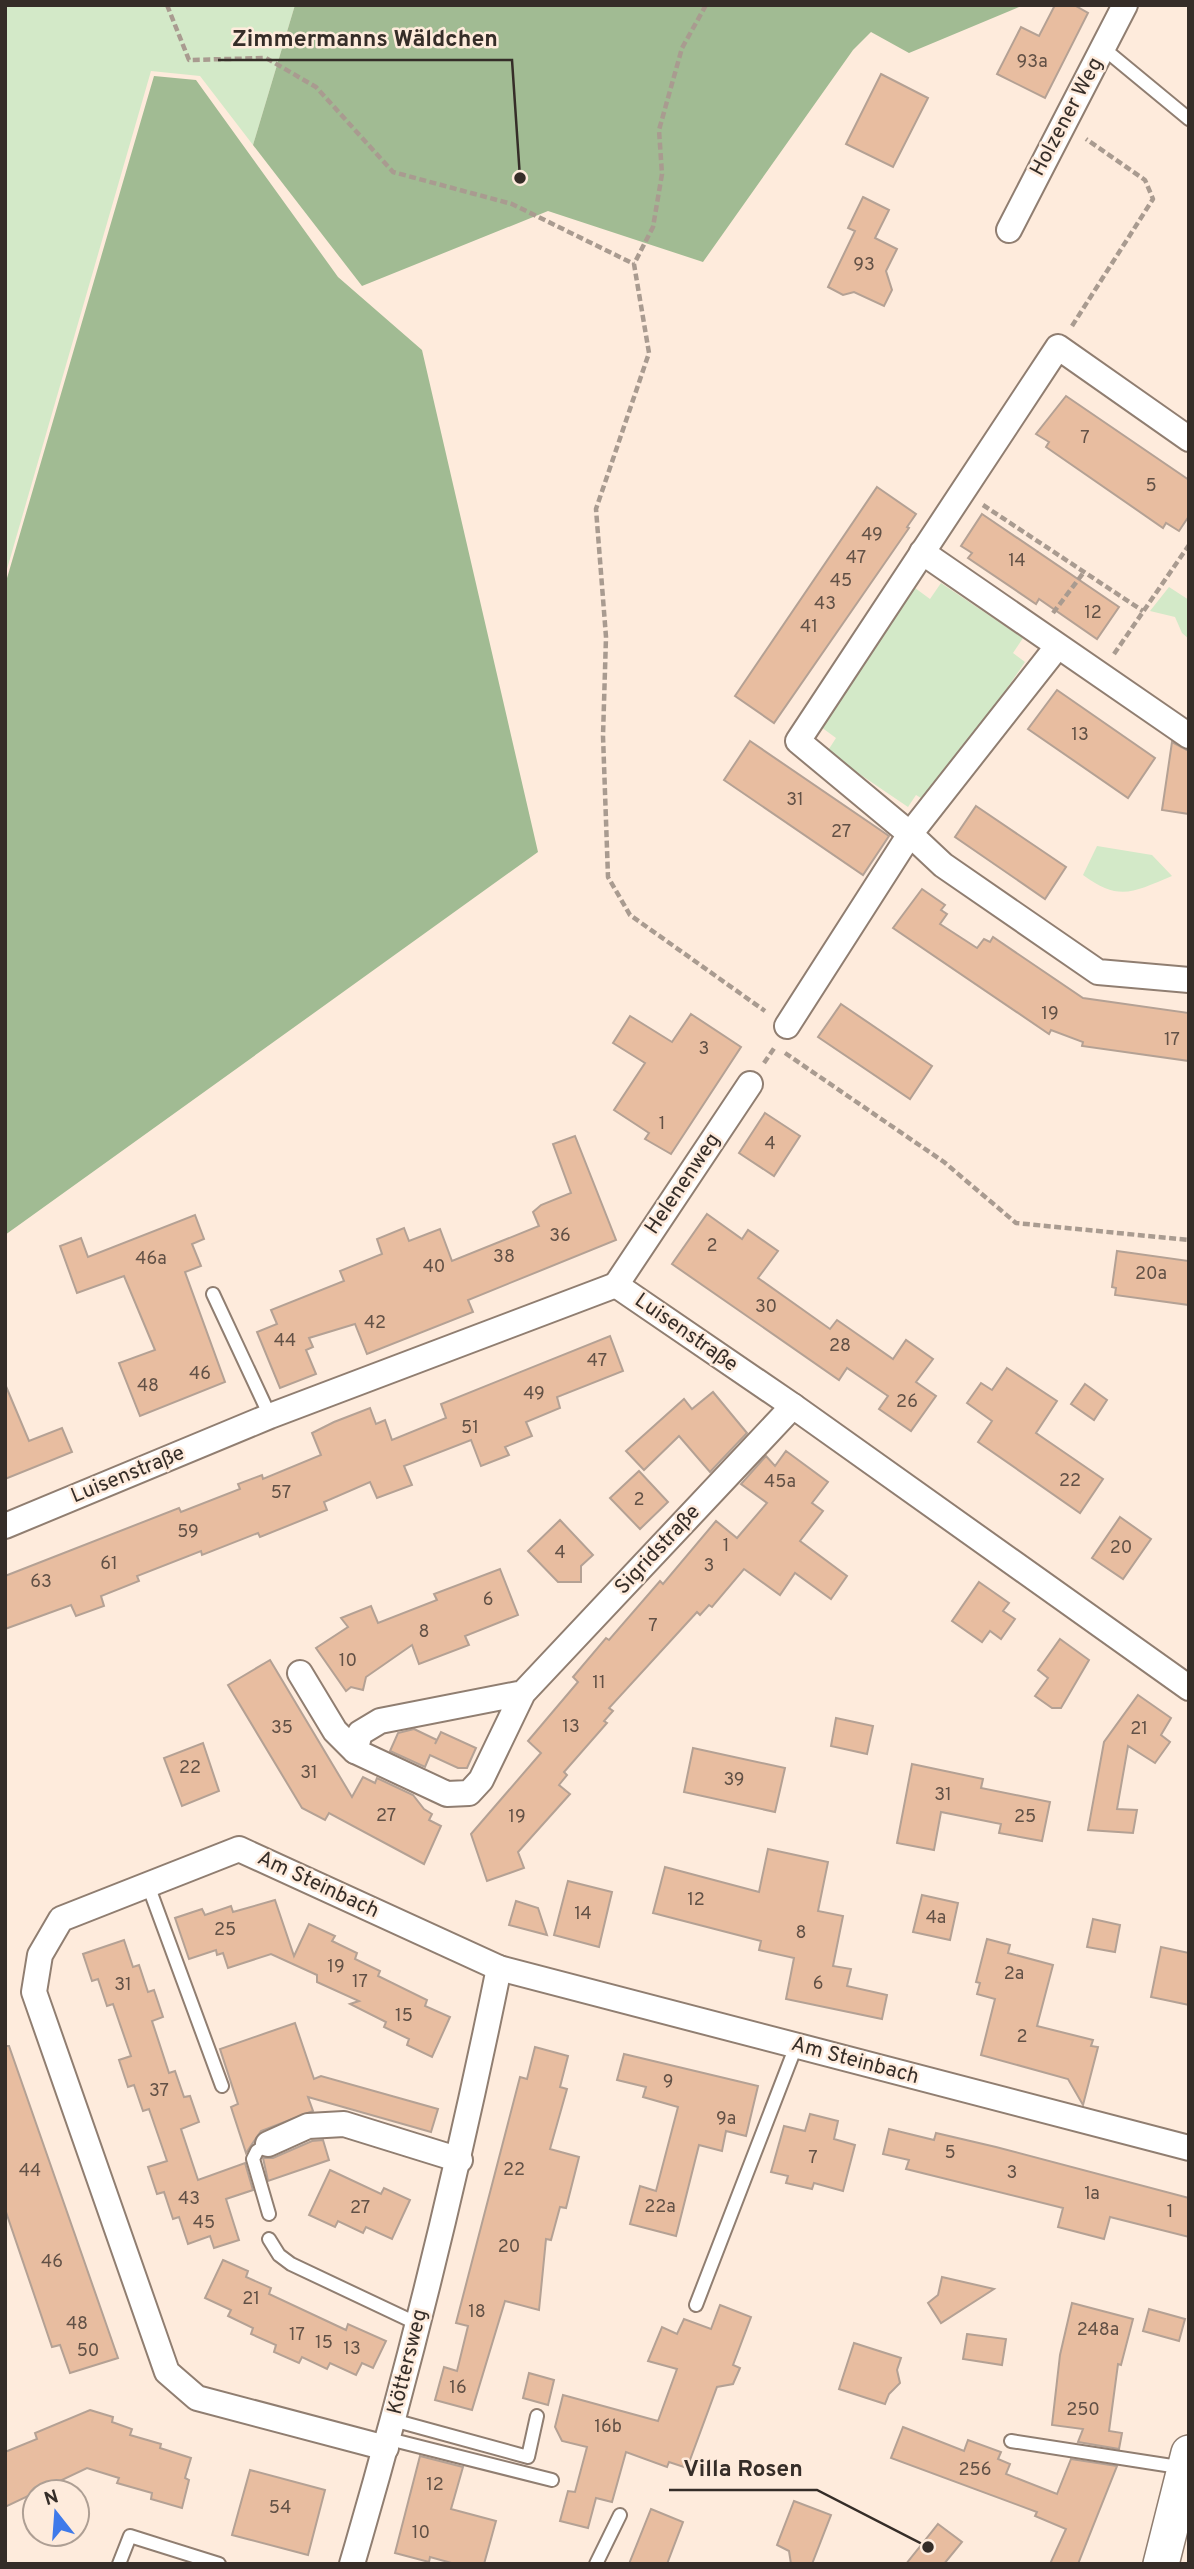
<svg xmlns="http://www.w3.org/2000/svg" width="1194" height="2569" font-family="Overpass,sans-serif">
	<style>
		.green { fill: #d3e9c8 }
		.forest { fill: #a1bb93 }
		.building { fill: #e8bda0; stroke: #b4a194; stroke-width: 2 }
		.lines { fill: none; stroke-linecap: round; stroke-linejoin: round }
		.lane-casing { stroke: #907e71; stroke-width: 16 }
		.street-casing { stroke: #907e71; stroke-width: 28 }
		.secondary-casing { stroke: #907e71; stroke-width: 38 }
		.path { stroke: #a99b90; stroke-width: 4.5; stroke-dasharray: 7 3.5; stroke-linecap: butt }
		.lane { stroke: #fff; stroke-width: 12 }
		.street { stroke: #fff; stroke-width: 24 }
		.secondary { stroke: #fff; stroke-width: 35 }
		.labels { text-anchor: middle; dominant-baseline: central; stroke-width: 5; stroke-linejoin: round; paint-order: stroke }
		.number-label { font-size: 18px; fill: #625146 }
		.street-label { font-size: 21px; fill: #352d28; stroke: #feebdc }
		.leader { fill: none; stroke: #352d28; stroke-width: 2.5 }
		.callout-dot { fill: #352d28; stroke: #feebdc; stroke-width: 2.5 }
		.callout-label { font-size: 23px; text-anchor: middle; font-weight: bold; fill: #352d28; stroke: #feebdc; stroke-width: 5; stroke-linejoin: round; paint-order: stroke }
	</style>
	<rect width="100%" height="100%" fill="#feebdc"/>
	<!-- green -->
	<g class="green">
		<path d="M5,5h290l-42,140 -53,-69 -49,-5 -146,505z"/>
		<path d="M941,583l82,55 -10,15 12,9 -96,141 -13,-8 -8,12 -81,-55 9,-14 -15,-11 94,-139 15,11z"/>
		<path d="M1169,587l20,13v39l-7,-6 -7,-16 -25,-6z"/>
		<path d="M1097,846l55,9 20,21c-39,16 -52,26 -89,-1z"/>
	</g>
	<!-- forest -->
	<g class="forest">
		<path d="M295,5h729l-115,48 -38,-21 -18,18 -150,212 -155,-51 -186,75 -109,-141z"/>
		<path d="M154,76l42,4 142,197 84,73 116,502 -533,383v-650z"/>
	</g>
	<!-- building -->
	<g class="building">
		<path d="M1055,5h19l14,8 -43,85 -48,-24 24,-47 18,9z"/>
		<path d="M881,74l47,24 -35,69 -47,-23z"/>
		<path d="M863,197l26,13 -14,28 22,11 -11,22 6,19 -8,16 -30,-14 -11,3 -15,-8 27,-56 -7,-3z"/>
		<path d="M1066,396l123,84v36l-10,15 -13,-8 -3,5 -117,-81 3,-5 -13,-8z"/>
		<path d="M877,487l39,27 -9,13 2,1 -135,195 -39,-27z"/>
		<path d="M982,514l137,93 -22,32 -58,-40 -3,5 -68,-46 4,-5 -11,-7z"/>
		<path d="M1057,690l98,68 -27,40 -100,-69z"/>
		<path d="M750,741l139,95 -26,39 -139,-95z"/>
		<path d="M1172,742l17,9v63l-27,-4z"/>
		<path d="M976,806l90,61 -21,32 -90,-62z"/>
		<path d="M922,889l23,16 -4,5 6,4 -7,10 37,24 7,-9 6,3 3,-5 90,61 106,15v48l-107,-15 1,-4 -32,-12 -2,4 -156,-106z"/>
		<path d="M841,1004l91,62 -22,33 -92,-62z"/>
		<path d="M691,1014l50,33 -70,107 -26,-15 4,-6 -35,-23 31,-47 -32,-20 17,-27 42,26z"/>
		<path d="M765,1113l35,23 -26,40 -35,-23z"/>
		<path d="M575,1136l41,104 -148,60 5,12 -106,42 -12,-30 -46,14 4,9 -7,3 10,24 -36,14 -23,-56 20,-8 -6,-14 73,-29 -4,-10 42,-17 -5,-15 27,-11 5,13 31,-12 12,32 87,-35 -6,-14 8,-7 30,-12 -18,-49z"/>
		<path d="M707,1214l35,25 6,-9 30,21 -20,27 72,51 7,-9 56,39 13,-19 27,19 -17,23 20,14 -25,35 -32,-22 9,-13 -41,-28 -8,12 -167,-116z"/>
		<path d="M195,1215l9,24 -12,5 9,22 -16,6 40,110 -85,34 -21,-53 36,-13 -31,-74 -47,17 -17,-47 21,-8 7,19z"/>
		<path d="M1117,1251l72,10v44l-74,-10 1,-7 -4,-1z"/>
		<path d="M610,1336l13,35 -66,26 3,11 -34,14 6,14 -27,11 4,8 -28,11 -10,-26 -67,26 8,19 -35,13 -7,-16 -46,20 3,8 -67,27 -2,-4 -56,22 -1,-4 -64,25 2,5 -38,15 3,10 -28,10 -5,-11 -66,24v-53l174,-68 2,4 59,-23 -2,-5 24,-9 1,4 58,-24 -9,-22 22,-11 36,-14 6,16 9,-4 7,20 54,-22 -5,-14z"/>
		<path d="M1007,1368l50,33 -21,32 67,46 -23,34 -102,-71 14,-21 -25,-18 14,-20 11,7z"/>
		<path d="M5,1384l24,57 33,-13 10,24 -67,27z"/>
		<path d="M1085,1384l22,16 -13,20 -23,-16z"/>
		<path d="M713,1392l34,41 -37,39 -31,-36 -35,34 -18,-19 58,-52 8,10z"/>
		<path d="M786,1451l42,31 -16,21 11,8 -23,30 47,35 -16,23 -36,-26 -15,22 -36,-26 -32,38 -3,-2 -9,10 -3,-3 -88,96 4,3 -9,10 3,2 -43,49 3,3 -8,10 11,9 -52,58 6,16 -37,13 -16,-47 70,-81 -13,-12 50,-59 -5,-5 33,-39 3,2 51,-59 3,3 53,-63 21,17 30,-35 -26,-19 25,-28 9,10z"/>
		<path d="M639,1471l29,31 -28,27 -30,-31z"/>
		<path d="M1120,1517l31,22 -28,40 -31,-21z"/>
		<path d="M560,1520l33,35 -12,11v16h-23l-30,-31z"/>
		<path d="M500,1569l18,46 -53,21 4,9 -50,19 -7,-19 -46,32 -3,13 -12,-3 -5,4 -30,-43 32,-21 -7,-9 30,-12 7,17 59,-23 -3,-6z"/>
		<path d="M979,1582l30,21 -6,8 12,8 -14,20 -11,-8 -8,11 -30,-21z"/>
		<path d="M1060,1639l29,21 -28,48h-9l-17,-12 13,-18 -10,-8z"/>
		<path d="M270,1660l82,137 11,-20 12,6 2,-5 36,17 11,14 8,5 -3,6 12,6 -17,38 -95,-51 -4,7 -23,-12 -74,-123z"/>
		<path d="M1138,1695l33,23 -10,17 9,7 -15,21 -27,-17 -11,63 20,1 -4,23 -45,-3 16,-88z"/>
		<path d="M836,1718l37,8 -6,28 -36,-8z"/>
		<path d="M414,1729l23,11 -2,4 6,-12 35,16 -9,20h-9l-28,-13 -5,12 -35,-16 8,-18z"/>
		<path d="M203,1743l16,48 -37,15 -18,-48z"/>
		<path d="M693,1748l92,20 -10,44 -91,-20z"/>
		<path d="M912,1764l71,15 -2,9 69,14 -8,39 -43,-8 2,-9 -60,-12 -7,38 -37,-7z"/>
		<path d="M768,1849l60,13 -10,49 25,5 -10,50 18,3 -4,17 40,9 -5,24 -96,-20 8,-41 -35,-8 2,-9 -108,-28 12,-46 94,25z"/>
		<path d="M568,1881l44,11 -13,55 -45,-12z"/>
		<path d="M922,1895l36,8 -8,37 -37,-8z"/>
		<path d="M275,1900l19,56 15,-32 26,12 -3,5 25,12 -2,6 25,12 -2,5 49,24 -2,6 25,11 -18,40 -25,-12 2,-6 -25,-12 2,-5 -36,-18 9,-3 -42,-19v-7l-46,-21 -43,14 -5,-15 -6,2 -1,-5 -27,9 -14,-41 27,-9 3,6 26,-9 2,6z"/>
		<path d="M516,1901l22,7 9,27 -38,-10z"/>
		<path d="M1093,1919l27,6 -5,27 -28,-5z"/>
		<path d="M987,1939l23,6 -2,8 45,12 -16,61 56,14 -2,6 7,1 -15,58 -15,-26 -87,-24 14,-56 -18,-5 3,-11 -4,-1z"/>
		<path d="M124,1940l9,27 6,-2 9,27 6,-2 9,27 -11,4 17,52 6,-2 9,26 6,-1 9,26 -18,7 17,51 47,-17 8,27 -27,9 13,41 -25,8 -4,-12 -22,8 -9,-27 -6,2 -9,-27 -7,2 -9,-27 19,-6 -18,-52 -6,2 -9,-26 -6,2 -9,-27 12,-4 -18,-52 -6,2 -9,-27 -6,2 -9,-27z"/>
		<path d="M1161,1947l28,6v52l-38,-8z"/>
		<path d="M295,2023l19,56 7,-3 117,33 -7,23 -123,-35 5,14 -52,20 -15,22 -15,-46 7,-3 -18,-55z"/>
		<path d="M5,2046h4l109,312 -48,15 -10,-28 -8,2 -47,-138z"/>
		<path d="M535,2047l33,9 -8,31 7,2 -17,60 29,8 -13,51 -6,-1 -9,33 -5,-1 -7,71 -34,-9 -33,109 -37,-10 9,-33 13,4 11,-45 -12,-3 64,-246 7,2z"/>
		<path d="M624,2054l134,32 -12,50 -20,-5 -4,20 -23,-6 -23,91 -46,-12 10,-38 16,5 22,-84 -35,-10 3,-10 -29,-7z"/>
		<path d="M810,2114l28,7 -4,18 21,6 -12,46 -29,-8 -2,6 -26,-6 2,-7 -17,-4 13,-46 21,5z"/>
		<path d="M889,2129l45,11 2,-7 60,14 193,51v39l-79,-20 -6,22 -46,-12 5,-19 -157,-39 3,-9 -26,-6z"/>
		<path d="M323,2140l6,20 -61,21 -5,-23h10l39,-17z"/>
		<path d="M330,2170l51,24 3,-6 26,12 -18,39 -26,-12 -3,6 -25,-12 -3,6 -26,-12z"/>
		<path d="M223,2260l25,11 -2,6 25,11 -2,6 77,36 2,-6 38,17 -13,27 -11,-5 -6,12 -26,-12 -3,6 -25,-12 -3,6 -25,-11 2,-7 -25,-11 2,-6 -25,-12 3,-6 -26,-12z"/>
		<path d="M942,2277l52,12 -53,34 -13,-20 10,-8z"/>
		<path d="M1072,2303l61,16 -12,46 -3,-1 -9,67 13,2 -3,16 -41,-7 5,-13 -31,-4 8,-70z"/>
		<path d="M720,2305l31,12 -18,48 7,3 -7,16 -16,3 -30,81 -18,-6 -2,5 -41,-15 -14,50 -16,-4 -8,30 -28,-7 8,-30 7,1 12,-45 -25,-6 -7,-14 8,-32 95,26 19,-52 -29,-8 14,-34 15,7 7,-15 27,10z"/>
		<path d="M1149,2309l36,10 -6,22 -36,-10z"/>
		<path d="M967,2334l39,5 -4,26 -39,-6z"/>
		<path d="M854,2343l47,15 -4,12 3,13 -11,11 -4,10 -46,-15z"/>
		<path d="M529,2373l25,7 -6,25 -25,-7z"/>
		<path d="M90,2410l23,7 -1,5 20,7 -2,6 31,9 -1,4 31,10 -6,20 4,2 -7,28 -31,-9 1,-6 -35,-10 2,-5 -32,-10 -82,39v-55l32,-13 -2,-6z"/>
		<path d="M903,2427l61,24 4,-11 33,12 -3,7 12,5 -4,10 51,20 14,-35 46,7 -39,98h-28l16,-35 -31,-13 2,-4 -146,-54z"/>
		<path d="M420,2456l43,11 -12,42 45,12 -12,43h-29l-25,-7 -1,5 -34,-9z"/>
		<path d="M250,2470l75,20 -17,65 -76,-20z"/>
		<path d="M794,2501l37,14 -19,49h-21l-2,-13 -12,-6z"/>
		<path d="M651,2509l32,13 -16,42h-38z"/>
		<path d="M938,2524l24,18 -18,22h-38z"/>
	</g>
	<g class="lines">
		<defs>
			<g id="lane">
				<path d="M1103,48l86,71"/>
				<path d="M213,1294l57,122"/>
				<path d="M148,1885l74,201"/>
				<path d="M268,2144l-11,7 -4,8 16,55"/>
				<path d="M269,2239l10,16 12,9 127,60"/>
				<path d="M696,2305l100,-259"/>
				<path d="M393,2420l135,37 9,-41"/>
				<path d="M389,2439l163,41"/>
				<path d="M1011,2441l174,27"/>
				<path d="M119,2564l11,-28 89,28"/>
				<path d="M596,2564l24,-49"/>
			</g>
			<g id="street">
				<path d="M1009,230l116,-225"/>
				<path d="M1189,439l-131,-92 -260,394 112,93 33,31 155,107 91,8"/>
				<path d="M922,552l267,184"/>
				<path d="M787,1026l123,-192 147,-187"/>
				<path d="M616,1285l177,121 396,282"/>
				<path d="M616,1285l134,-201"/>
				<path d="M5,1526l265,-110 346,-131"/>
				<path d="M300,1673l35,58 20,20"/>
				<path d="M523,1693l-42,87 -12,13 -22,1 -92,-43 5,-18 20,-12 143,-28 270,-287"/>
				<path d="M268,2144l40,-18 36,-2 116,36"/>
				<path d="M386,2448l-189,-50 -30,-26 -133,-380 6,-37 21,-36 178,-70 260,119 690,180"/>
				<path d="M352,2564c58,-197 106,-395 147,-596"/>
			</g>
			<path id="secondary" d="M1161,2564l28,-111"/>
		</defs>
		<!-- lane casing -->
		<use href="#lane" class="lane-casing"/>
		<!-- street casing -->
		<use href="#street" class="street-casing"/>
		<!-- secondary casing -->
		<use href="#secondary" class="secondary-casing"/>
		<!-- path -->
		<g class="path">
			<path d="M167,5l22,55 77,-2 50,29 77,85 119,32 122,60"/>
			<path d="M706,5l-24,43 -23,82 3,44 -9,53 -19,37 15,89 -53,156 10,128 -3,99 5,141 22,38 135,96"/>
			<path d="M1072,326l81,-127 -8,-19 -59,-41"/>
			<path d="M983,505l160,106"/>
			<path d="M1053,613l31,-41"/>
			<path d="M1114,654l75,-109"/>
			<path d="M785,1053l159,109 72,61 173,17"/>
			<path d="M764,1063l11,-16"/>
		</g>
		<!-- lane -->
		<use href="#lane" class="lane"/>
		<!-- street -->
		<use href="#street" class="street"/>
		<!-- secondary -->
		<use href="#secondary" class="secondary"/>
	</g>
	<g class="labels">
		<!-- number labels -->
		<g class="number-label">
			<text x="1032" y="62">93a</text>
			<text x="864" y="265">93</text>
			<text x="1085" y="438">7</text>
			<text x="1151" y="486">5</text>
			<text x="872" y="535">49</text>
			<text x="856" y="558">47</text>
			<text x="1017" y="561">14</text>
			<text x="841" y="581">45</text>
			<text x="825" y="604">43</text>
			<text x="1093" y="613">12</text>
			<text x="809" y="627">41</text>
			<text x="1080" y="735">13</text>
			<text x="795" y="800">31</text>
			<text x="841" y="832">27</text>
			<text x="1050" y="1014">19</text>
			<text x="1172" y="1040">17</text>
			<text x="704" y="1049">3</text>
			<text x="662" y="1124">1</text>
			<text x="770" y="1144">4</text>
			<text x="560" y="1236">36</text>
			<text x="712" y="1246">2</text>
			<text x="504" y="1257">38</text>
			<text x="151" y="1259">46a</text>
			<text x="434" y="1267">40</text>
			<text x="1151" y="1274">20a</text>
			<text x="766" y="1307">30</text>
			<text x="375" y="1323">42</text>
			<text x="285" y="1341">44</text>
			<text x="840" y="1346">28</text>
			<text x="597" y="1361">47</text>
			<text x="200" y="1374">46</text>
			<text x="148" y="1386">48</text>
			<text x="534" y="1394">49</text>
			<text x="907" y="1402">26</text>
			<text x="470" y="1428">51</text>
			<text x="1070" y="1481">22</text>
			<text x="780" y="1482">45a</text>
			<text x="281" y="1493">57</text>
			<text x="639" y="1500">2</text>
			<text x="188" y="1532">59</text>
			<text x="726" y="1546">1</text>
			<text x="1121" y="1548">20</text>
			<text x="560" y="1553">4</text>
			<text x="109" y="1564">61</text>
			<text x="709" y="1566">3</text>
			<text x="41" y="1582">63</text>
			<text x="488" y="1600">6</text>
			<text x="653" y="1626">7</text>
			<text x="424" y="1632">8</text>
			<text x="348" y="1661">10</text>
			<text x="599" y="1683">11</text>
			<text x="571" y="1727">13</text>
			<text x="282" y="1728">35</text>
			<text x="1139" y="1729">21</text>
			<text x="190" y="1768">22</text>
			<text x="309" y="1773">31</text>
			<text x="734" y="1780">39</text>
			<text x="943" y="1795">31</text>
			<text x="386" y="1816">27</text>
			<text x="517" y="1817">19</text>
			<text x="1025" y="1817">25</text>
			<text x="696" y="1900">12</text>
			<text x="583" y="1914">14</text>
			<text x="936" y="1918">4a</text>
			<text x="225" y="1930">25</text>
			<text x="801" y="1933">8</text>
			<text x="336" y="1967">19</text>
			<text x="1014" y="1974">2a</text>
			<text x="360" y="1982">17</text>
			<text x="818" y="1984">6</text>
			<text x="123" y="1985">31</text>
			<text x="404" y="2016">15</text>
			<text x="1022" y="2037">2</text>
			<text x="668" y="2082">9</text>
			<text x="159" y="2091">37</text>
			<text x="726" y="2119">9a</text>
			<text x="950" y="2153">5</text>
			<text x="813" y="2158">7</text>
			<text x="514" y="2170">22</text>
			<text x="30" y="2171">44</text>
			<text x="1012" y="2173">3</text>
			<text x="1092" y="2194">1a</text>
			<text x="189" y="2199">43</text>
			<text x="660" y="2207">22a</text>
			<text x="360" y="2208">27</text>
			<text x="1170" y="2212">1</text>
			<text x="204" y="2223">45</text>
			<text x="509" y="2247">20</text>
			<text x="52" y="2262">46</text>
			<text x="251" y="2299">21</text>
			<text x="477" y="2312">18</text>
			<text x="77" y="2324">48</text>
			<text x="1098" y="2330">248a</text>
			<text x="297" y="2335">17</text>
			<text x="324" y="2343">15</text>
			<text x="352" y="2349">13</text>
			<text x="88" y="2351">50</text>
			<text x="458" y="2388">16</text>
			<text x="1083" y="2410">250</text>
			<text x="608" y="2427">16b</text>
			<text x="975" y="2470">256</text>
			<text x="435" y="2485">12</text>
			<text x="280" y="2508">54</text>
			<text x="421" y="2533">10</text>
		</g>
		<!-- street labels -->
		<g class="street-label">
			<text transform="translate(1067 117) rotate(-62)">Holzener Weg</text>
			<text transform="translate(683 1184) rotate(-56)">Helenenweg</text>
			<text transform="translate(686 1333) rotate(35)">Luisenstraße</text>
			<text transform="translate(128 1475) rotate(-22)">Luisenstraße</text>
			<text transform="translate(658 1550) rotate(-47)">Sigridstraße</text>
			<text transform="translate(318 1885) rotate(25)">Am Steinbach</text>
			<text transform="translate(855 2061) rotate(15)">Am Steinbach</text>
			<text transform="translate(408 2362) rotate(-76)">Köttersweg</text>
		</g>
	</g>
	<!-- callouts -->
	<path class="leader" d="M520 178L512 60H218M928 2547L817 2490H669"/>
	<g class="callout-dot">
		<circle cx="520" cy="178" r="7"/>
		<circle cx="928" cy="2547" r="7"/>
	</g>
	<g class="callout-label">
		<text x="365" y="46">Zimmermanns Wäldchen</text>
		<text x="743" y="2476">Villa Rosen</text>
	</g>
	<!-- border -->
	<rect width="1194" height="2569" fill="none" stroke="#352d28" stroke-width="14"/>
	<!-- north arrow -->
	<g transform="translate(56 2513) rotate(343)"><circle r="33" fill="#feebdc" stroke="#ae9f94" stroke-width="2"/>
	<path d="M0-5L12 26L0 18L-12 26Z" fill="#3f7aea"/>
	<text y="-10" font-size="19" font-weight="bold" text-anchor="middle" fill="#352d28">N</text>
	</g>
</svg>
